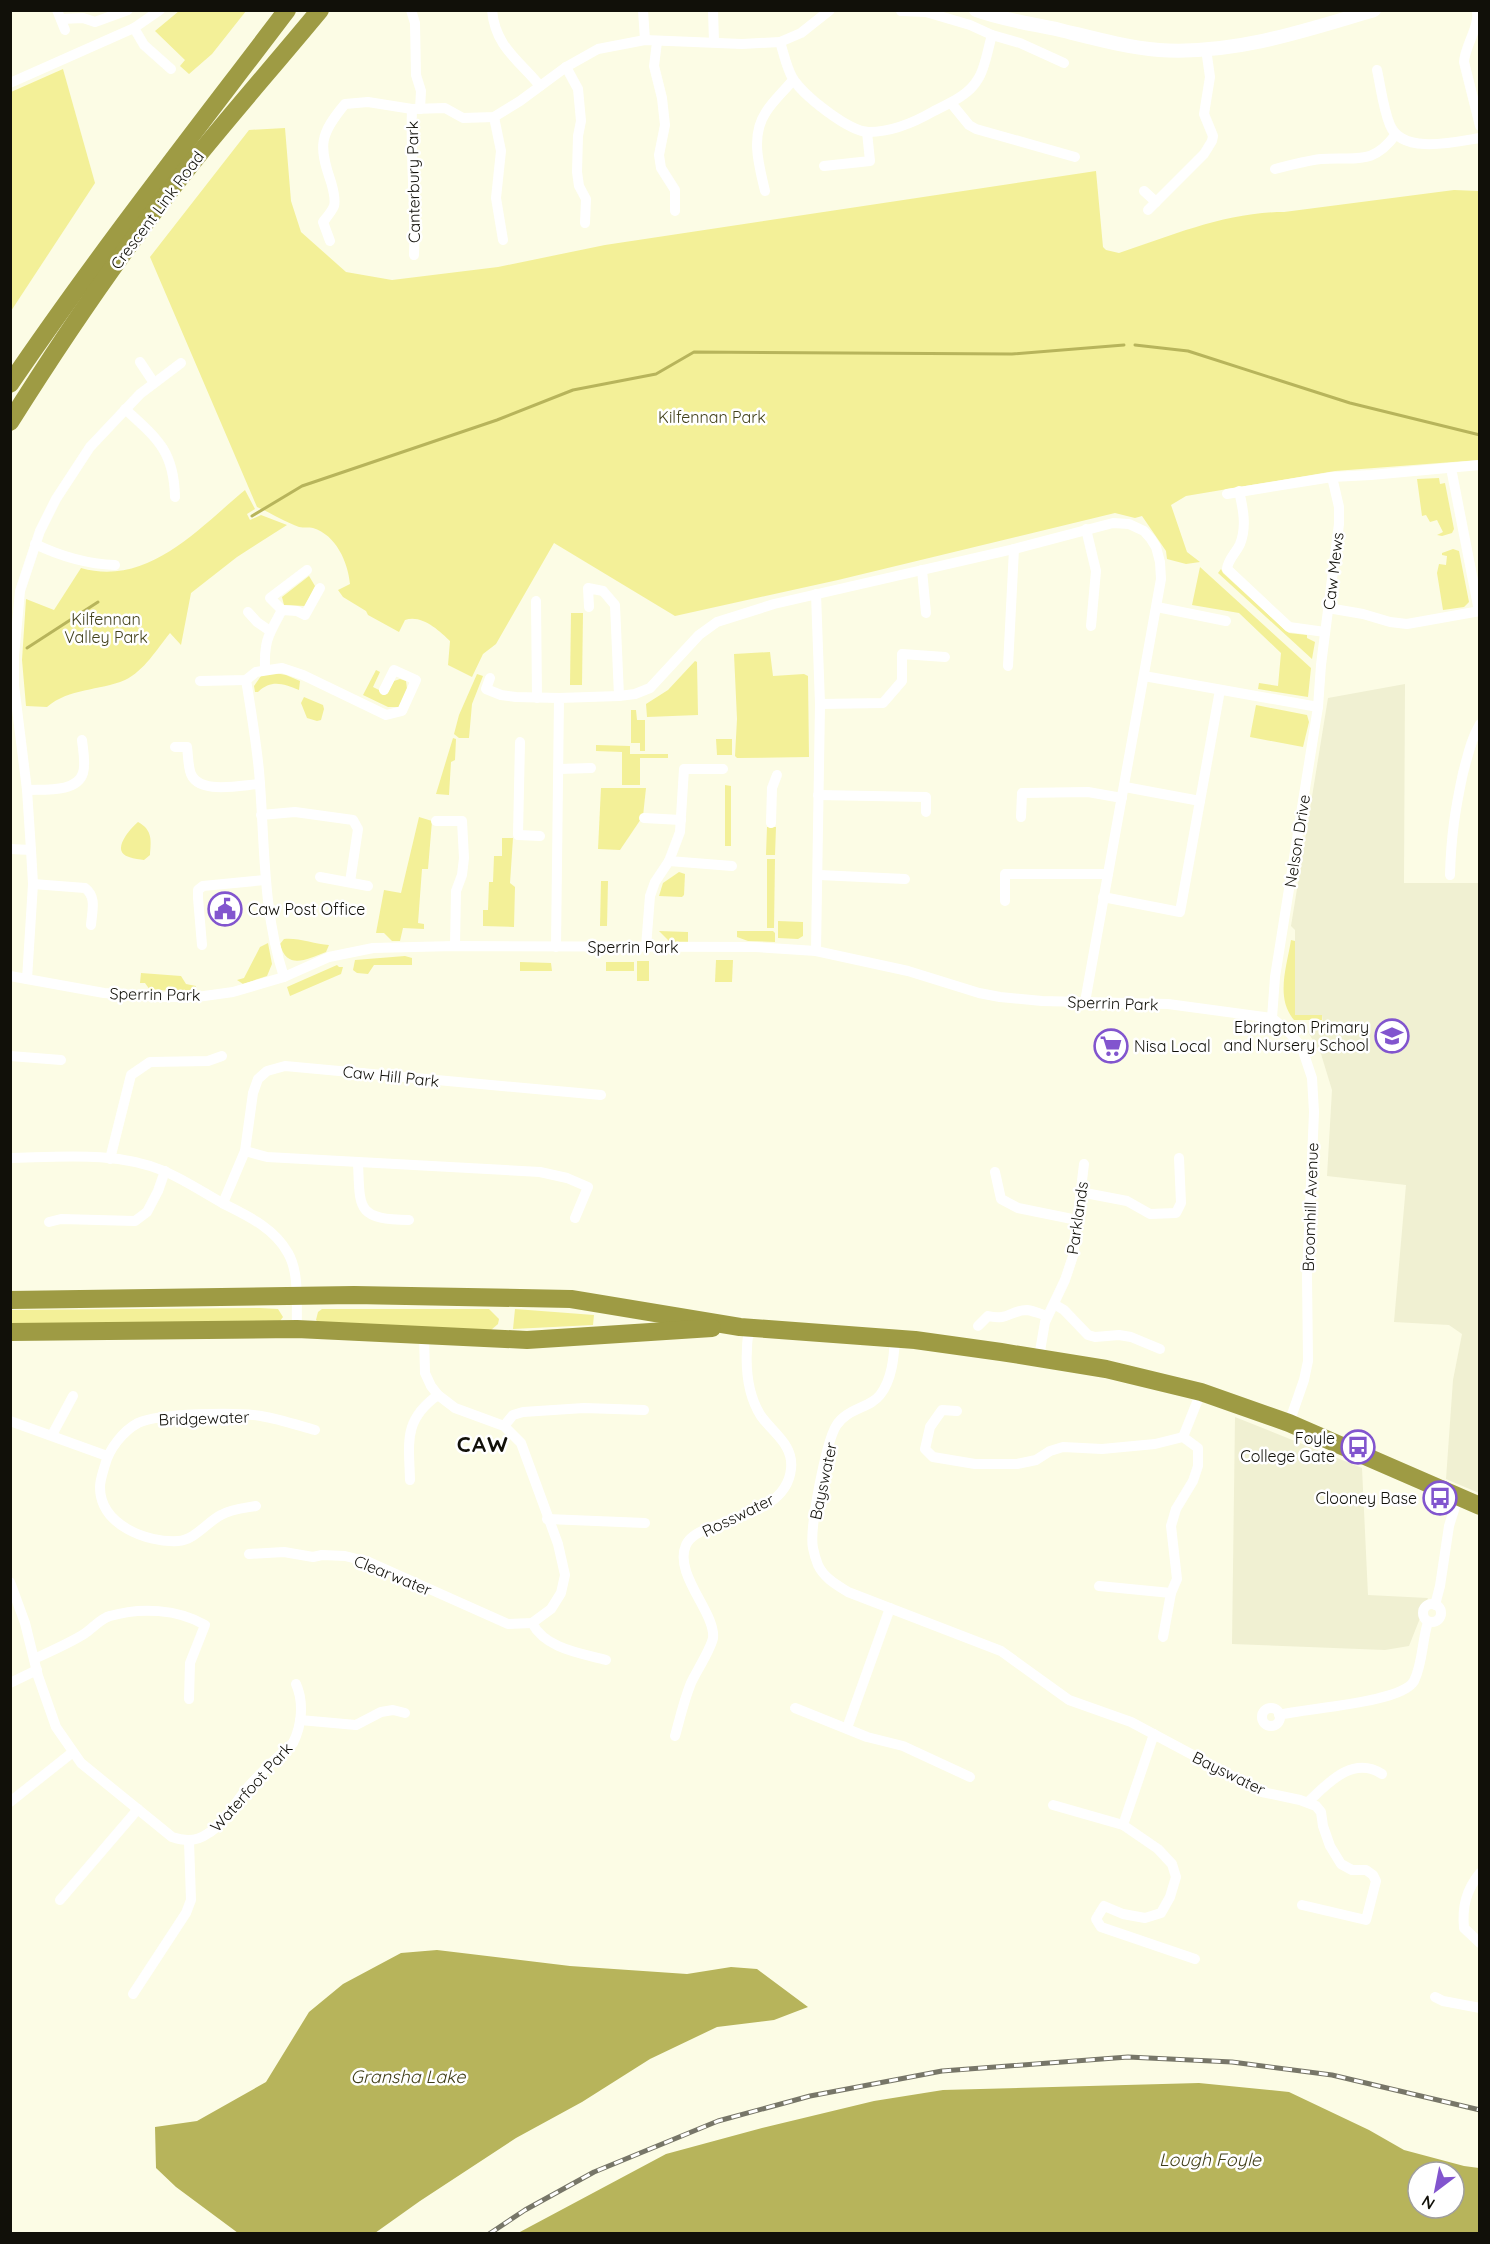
<svg xmlns="http://www.w3.org/2000/svg" width="1490" height="2244" font-family="Quicksand,sans-serif">
	<style>
		.built { fill: #f0f0d2 }
		.green { fill: #f3f098 }
		.water { fill: #b7b45b; fill-rule: evenodd }
		.lines { fill: none; stroke-linecap: round; stroke-linejoin: round }
		.stream { stroke: #b7b45b; stroke-width: 3 }
		.street { stroke: #fff; stroke-width: 10 }
		.secondary { stroke: #fff; stroke-width: 14 }
		.highway { stroke: #9e9b44; stroke-width: 18 }
		.rail-casing { stroke: #777668; stroke-width: 5 }
		.rail { stroke: #fff; stroke-width: 3; stroke-dasharray: 9; stroke-linecap: butt }
		.labels { text-anchor: middle; dominant-baseline: central; stroke-width: 5; stroke-linejoin: round; paint-order: stroke }
		.street-label { font-size: 16px; fill: #111009; stroke: #fff }
		.park-label { font-size: 16px; fill: #42411b; stroke: #fff }
		.poi-label { font-size: 16px; fill: #111009; stroke: #fff; text-anchor: end }
		.water-label { font-size: 18px; font-style: italic; fill: #3f3d17; stroke: #fff }
		.district-label { font-size: 22px; font-weight: bold; letter-spacing: 1.5px; fill: #111009; stroke: #fff }
	</style>
	<rect width="100%" height="100%" fill="#fcfce5"/>
	<!-- built -->
	<g class="built">
		<path d="M1405,684l-1,199h75v610l-33,-14 7,-99 9,-46 -13,-9 -55,-3 12,-137 -79,-9 5,-86 -11,-36 -13,-22 3,-5 12,-1 -1,-11h-27v-85l-4,-4 37,-228z"/>
		<path d="M1235,1417l127,51 6,127 60,3 -19,48 -24,4 -153,-6z"/>
	</g>
	<!-- green -->
	<g class="green">
		<path d="M179,11v-1l67,1 -34,43 -23,20 -9,-8 5,-6 -30,-29z"/>
		<path d="M63,69l32,114 -84,128v-219z"/>
		<path d="M285,128l6,73 10,31 45,40 46,8 106,-13 107,-22 491,-74 7,76 3,3 13,3c54,-18 108,-41 165,-41l170,-22 25,1v269l-144,11 -149,25 -15,9 16,47 13,10 -14,2 -19,-5 -1,-8 -24,-35 -7,2 -20,-5 -277,67 -163,36 -121,-73 -58,101 -13,10 -11,23 -24,-12 2,-24c-11,-11 -29,-27 -45,-21l-6,12 -31,-17 -2,-4 -23,-14 -5,-7 12,-6c-2,-22 -14,-49 -37,-56 -4,-1 -9,0 -14,-1 -14,-5 -28,-14 -42,-20l-107,-250 99,-127z"/>
		<path d="M1439,478l1,6 5,-1 9,46 -2,4 -10,3 -5,-1 6,-3 -6,-12 -7,2 -4,-7 -4,1 -5,-37z"/>
		<path d="M245,490l10,19 -8,5 3,6 11,-5 26,10 -50,32 -46,36 -10,52 -11,-12c-13,16 -26,38 -45,47 -26,11 -56,8 -78,27l-21,-1 -4,-46 4,-61 28,11 27,-42c67,19 118,-40 164,-78z"/>
		<path d="M1453,549l6,2 10,51 -5,5 -21,3 -6,-37 2,-9 7,1 1,-9 -5,-1v-2z"/>
		<path d="M1200,567l111,101 -3,29 -50,-8 1,-6 19,3 3,-33 -42,-40 -47,-8z"/>
		<path d="M1221,569l2,4 62,57 4,3 18,2v3l8,4 -3,17 -94,-86z"/>
		<path d="M309,576l6,10 -10,20 -21,-1 -2,-8z"/>
		<path d="M571,613h12l-1,72h-12z"/>
		<path d="M770,652l3,24 31,-2 4,2 1,81 -72,1 -2,-2 2,-37 -3,-65z"/>
		<path d="M695,661l2,1 1,53 -51,2 -1,-13 22,-14z"/>
		<path d="M376,670l4,2 -7,15 14,7 7,-13 6,-2 6,2 1,8 -8,18h-11l-25,-12z"/>
		<path d="M275,673l11,2 14,6 -1,9c-16,-6 -27,-11 -41,2h-3l-1,-6 7,-10z"/>
		<path d="M477,674l6,2 -11,28 -3,34h-10l-5,-4 5,-19z"/>
		<path d="M304,697l19,8 1,4 -3,11 -4,1 -10,-3 -6,-15z"/>
		<path d="M1256,705l51,10 2,7 -6,25 -53,-10z"/>
		<path d="M631,710h5l1,10h8v31h-5v-8h-9z"/>
		<path d="M453,738l3,1 -1,21 -4,2 -2,33 -13,-1z"/>
		<path d="M716,739h16v16h-15z"/>
		<path d="M596,745l34,1v8h38v4h-28v27h-18v-33l-26,-1z"/>
		<path d="M725,785l6,1v60h-6z"/>
		<path d="M601,788h45l-3,28 -23,34 -22,-1z"/>
		<path d="M419,817l13,4 -4,48h-6l-4,54 6,1v5l-21,-1 -3,13h-8l-8,-8h-8l8,-43 17,3z"/>
		<path d="M138,822c15,8 13,19 12,33l-6,5c-4,-1 -10,-1 -15,-3 -19,-6 1,-28 9,-35z"/>
		<path d="M767,827h9l-1,28h-9z"/>
		<path d="M502,838h11l-3,45 5,4 -1,40 -31,-1v-16h5l1,-28h4l1,-26h8z"/>
		<path d="M767,859h8l-1,69h-7z"/>
		<path d="M679,872l6,2 -1,21 -2,2 -23,-1 4,-13z"/>
		<path d="M601,881h7l-1,45h-7z"/>
		<path d="M778,921l25,1v14l-5,3 -20,-1z"/>
		<path d="M659,931l29,1v10h-18z"/>
		<path d="M737,931h36l2,2v9l-27,-1 -11,-4z"/>
		<path d="M284,939c12,-2 31,5 45,6l-3,7c-19,7 -39,19 -46,-8z"/>
		<path d="M1291,940l4,1v74h27v5h-28c-19,-22 -7,-54 -3,-80z"/>
		<path d="M268,943l4,21 -5,12 -24,8 -6,-4 7,-2 16,-31z"/>
		<path d="M405,956l7,2v7h-38l-6,9 -11,-1 -4,-3 2,-10z"/>
		<path d="M716,960h17l-1,22h-17z"/>
		<rect x="637" y="961" width="12" height="20"/>
		<path d="M520,962l31,1 1,8h-32z"/>
		<rect x="606" y="962" width="28" height="9"/>
		<path d="M337,965l2,2h4l-2,7 -51,22 -3,-9z"/>
		<path d="M141,973l40,3 5,8 10,2 -3,5 -43,-1 -5,-7h-5z"/>
		<path d="M260,1308l18,1 5,8 -3,4 -269,4 -1,-15z"/>
		<path d="M322,1309h167l10,10 -1,5 -7,6 -173,-8 -2,-2 2,-8z"/>
		<path d="M515,1309l79,6 -1,10 -80,4z"/>
	</g>
	<!-- water -->
	<g class="water">
		<path d="M437,1950l133,16 117,8 44,-7 26,2 51,38 -34,13 -57,7 -67,32 -68,43 -66,36 -96,63 -45,32h-137l-62,-46 -20,-19 -1,-41 42,-6 69,-39 43,-70 34,-28 58,-31z"/>
		<path d="M1199,2083l90,9 80,38 35,20 60,16 15,2v65h-961l148,-79 96,-26 112,-27 69,-11zM1418,2172h36v36h-36z"/>
	</g>
	<g class="lines">
		<!-- stream -->
		<g class="stream">
			<path d="M1135,345l53,6 162,52 130,32"/>
			<path d="M252,516l50,-30 195,-66 76,-30 83,-16 38,-22 318,2 112,-9"/>
			<path d="M27,648l71,-46"/>
		</g>
		<!-- street -->
		<g class="street">
			<path d="M57,10l8,20"/>
			<path d="M411,10l4,13 1,52 5,16 -1,18"/>
			<path d="M492,10c3,37 28,51 48,76"/>
			<path d="M643,10l2,30"/>
			<path d="M713,10l1,32"/>
			<path d="M1477,10c3,17 -12,35 -13,52l16,64"/>
			<path d="M901,11l25,1 44,13 22,10 28,8 44,20"/>
			<path d="M61,19l22,-1 12,4 33,-12"/>
			<path d="M134,28l10,17 27,24"/>
			<path d="M657,42l-3,24 8,32 3,27 -6,30 2,13 14,22v21"/>
			<path d="M780,42c4,12 6,24 12,35 9,17 57,55 77,55 22,0 46,-10 65,-21 16,-8 35,-16 44,-32 7,-10 10,-31 14,-44"/>
			<path d="M566,67l12,22 3,32 -3,15 -1,36 2,14 7,13 -1,24"/>
			<path d="M1377,70c4,18 6,38 13,55 12,30 65,17 90,13"/>
			<path d="M10,83l124,-55 26,-18"/>
			<path d="M951,103l18,22 7,4 99,28"/>
			<path d="M412,109c-2,49 4,97 2,146"/>
			<path d="M494,117l7,34 -5,47 7,42"/>
			<path d="M824,166l46,-5 -3,-29"/>
			<path d="M1275,169c15,-4 30,-8 46,-10 34,-3 51,8 75,-25"/>
			<path d="M765,191c-6,-26 -15,-55 1,-79 7,-11 18,-21 27,-32"/>
			<path d="M1144,191l12,11"/>
			<path d="M1148,210l56,-56 8,-13 1,-5 -9,-22 6,-37 -4,-28"/>
			<path d="M330,241l-7,-19c4,-5 9,-11 11,-16 2,-7 -1,-17 -3,-24 -13,-37 -11,-48 14,-78l23,-2 44,7 33,-1 18,10 31,-1 26,-16 46,-34 32,-18 47,-9 97,4 38,-2 21,-9 29,-23"/>
			<path d="M140,362l14,21"/>
			<path d="M125,409c32,29 49,42 50,88"/>
			<path d="M1451,468l28,143"/>
			<path d="M1239,491c4,17 8,36 1,53 -4,9 -12,15 -13,25l62,58 36,5"/>
			<path d="M1227,494l105,-17 39,-2 109,-10"/>
			<path d="M1086,529l10,42 -5,55"/>
			<path d="M35,544c27,13 51,20 80,21"/>
			<path d="M307,570l-37,28 12,12 15,1 8,4 15,-27"/>
			<path d="M922,570l4,43"/>
			<path d="M536,601l1,97"/>
			<path d="M589,607l-1,-19 15,3 12,14 4,91"/>
			<path d="M1157,607l69,14"/>
			<path d="M1328,608l35,6 27,8 17,2 73,-13"/>
			<path d="M248,612l9,10 13,9"/>
			<path d="M1008,666l6,-117"/>
			<path d="M265,670c-1,-30 3,-34 17,-60"/>
			<path d="M1144,676l174,31"/>
			<path d="M490,678l-4,11 15,6 15,2 43,1"/>
			<path d="M246,680c5,30 10,61 13,91 6,69 3,139 25,206"/>
			<path d="M200,681l46,-1 10,-8 26,-4 21,7 83,40 16,-4 14,-31 -22,-10 -10,20"/>
			<path d="M820,704l63,-1 19,-22v-27l43,3"/>
			<path d="M520,742l-2,93 22,1"/>
			<path d="M175,747h12c1,7 1,16 3,24 6,25 51,14 70,13"/>
			<path d="M559,769l32,-1"/>
			<path d="M1125,787l75,14 20,-111"/>
			<path d="M27,790c16,-1 50,3 56,-17 3,-10 0,-23 -1,-33"/>
			<path d="M818,795l108,2v15"/>
			<path d="M261,815l34,-3 58,8 5,9 -8,53"/>
			<path d="M1021,817l1,-24 66,-1 34,6"/>
			<path d="M644,818l37,2"/>
			<path d="M436,821h26l2,37 -2,17 -6,16 -1,55"/>
			<path d="M771,823l1,-35 5,-13"/>
			<path d="M10,849l21,1"/>
			<path d="M669,861l63,5"/>
			<path d="M819,875l86,4"/>
			<path d="M1450,875c1,-38 5,-65 13,-102 5,-18 8,-34 17,-49"/>
			<path d="M320,877l48,9"/>
			<path d="M33,884l52,4c12,9 7,23 6,37"/>
			<path d="M1103,897l77,15 20,-111"/>
			<path d="M1005,901v-27h103"/>
			<path d="M202,945l-4,-47v-8l5,-4 62,-6"/>
			<path d="M556,947l3,-249 60,-2 16,-2 15,-6 49,-53 18,-13 57,-18 240,-55 99,-26 16,1 15,7 7,8 5,8 4,15 1,17 -76,423"/>
			<path d="M646,947l4,-51 5,-14 14,-21 11,-29 4,-63h39"/>
			<path d="M816,951l4,-247 -4,-110"/>
			<path d="M10,976l94,17 56,4h37l36,-5 51,-15 45,-20 44,-9 82,-2 301,1 60,4 92,20 71,22 21,4 42,4 126,3 104,14 17,14 13,16 10,30 2,34 -7,164 1,85 -4,19 -15,43"/>
			<path d="M27,979l6,-95 -2,-34 -4,-60 -13,-105v-29l6,-65 20,-60 16,-32 34,-52 50,-53 41,-31"/>
			<path d="M1272,1018l3,-41 43,-270 3,-42 18,-141v-17l-7,-30"/>
			<path d="M10,1056l51,4"/>
			<path d="M245,1151l22,6 273,15 27,6 21,9 -13,31"/>
			<path d="M10,1158c50,-1 107,-7 154,13 21,9 40,22 60,33 24,12 50,24 64,49 12,21 8,52 9,76"/>
			<path d="M110,1159l21,-84 19,-13 58,-1 14,-5"/>
			<path d="M358,1162c2,47 -2,57 51,58"/>
			<path d="M995,1172l6,27 17,9 59,12"/>
			<path d="M1080,1192l47,9 23,13 26,-1 5,-10 -2,-45"/>
			<path d="M223,1203l22,-52 8,-58 5,-14 9,-8 18,-5 316,29"/>
			<path d="M49,1222l12,-3 74,2 12,-9 11,-21 7,-20"/>
			<path d="M1054,1304l10,6 24,25 7,2 24,-2 12,2 29,12"/>
			<path d="M978,1326l10,-10c20,5 23,-6 39,-6 7,1 14,4 20,6"/>
			<path d="M895,1338c-1,19 -3,42 -15,57 -10,13 -33,13 -44,31 -10,17 -27,103 -23,122 1,5 3,12 5,17 6,13 19,20 30,27l153,59 68,49 62,22 131,70 38,8 16,6 5,6 2,14 7,20 11,18 11,6h14l7,5 3,6 -10,39 -64,-15"/>
			<path d="M1039,1357l6,-35 20,-42 8,-24 11,-92"/>
			<path d="M957,1411l-15,-1 -12,17 -5,22 8,8 42,7h42l19,-4 14,-9 13,-4 39,2 53,-5 28,-7"/>
			<path d="M10,1421l97,35"/>
			<path d="M504,1426l9,-11 10,-3 61,-4 60,2"/>
			<path d="M52,1435l21,-39"/>
			<path d="M410,1480c-1,-38 -7,-60 28,-85"/>
			<path d="M256,1506c-11,2 -25,3 -35,9 -14,7 -26,25 -43,26 -31,2 -78,-16 -78,-54 0,-7 3,-15 5,-22 4,-16 18,-34 33,-42 21,-10 99,-11 123,-7 18,3 36,9 54,14"/>
			<path d="M547,1519l98,4"/>
			<path d="M249,1554l35,-2 29,5 9,-2 23,1 24,6 139,62 24,-1 19,-14 10,-16 4,-18 -7,-31 -37,-101 -17,-17 -49,-18 -17,-13 -7,-9 -6,-13 -1,-39"/>
			<path d="M10,1582l15,41 13,53 18,51 25,36 91,74c12,4 24,5 35,-3 16,-9 26,-28 37,-42 14,-18 32,-33 49,-49 9,-18 11,-41 3,-59"/>
			<path d="M1099,1586l72,7"/>
			<circle cx="1432" cy="1613" r="9"/>
			<path d="M1435,1605l5,-19 9,-60 9,-29"/>
			<path d="M532,1623c14,26 48,30 74,37"/>
			<path d="M1163,1637l8,-44 6,-14 -6,-53 5,-17 17,-28 5,-15v-18l-15,-11 18,-45"/>
			<path d="M34,1659c17,-8 34,-15 50,-25 8,-5 17,-16 26,-18 30,-9 68,-7 95,9l-15,38 -1,36"/>
			<path d="M10,1683l27,-13"/>
			<circle cx="1271" cy="1717" r="9"/>
			<path d="M795,1708l72,29 36,9 67,31"/>
			<path d="M1279,1715c26,-7 123,-12 135,-34 9,-18 8,-41 14,-59"/>
			<path d="M300,1720l56,5 25,-13 12,-2 12,3"/>
			<path d="M847,1728l43,-120"/>
			<path d="M675,1736c5,-18 9,-36 16,-53 5,-11 20,-34 22,-45 3,-25 -40,-64 -27,-93 4,-9 17,-15 26,-18 29,-12 75,-20 79,-58 3,-24 -18,-36 -30,-53 -16,-25 -16,-61 -12,-89"/>
			<path d="M10,1802l63,-50"/>
			<path d="M1308,1802c20,-19 45,-47 74,-28"/>
			<path d="M1053,1805l70,20 35,24 14,15 4,13 -6,20 -9,16 -16,5 -22,-4 -19,-8 -8,13 5,8 94,32"/>
			<path d="M1123,1825l31,-91"/>
			<path d="M1480,1873c-14,17 -18,34 -16,55l16,15"/>
			<path d="M60,1900l78,-91"/>
			<path d="M133,1994l53,-81 5,-13 -2,-59"/>
			<path d="M1435,1997l8,4 37,7"/>
		</g>
		<!-- secondary -->
		<path class="secondary" d="M976,10c27,10 57,14 84,20 33,8 65,17 99,20 73,5 146,-19 215,-40"/>
		<!-- highway -->
		<g class="highway">
			<path d="M10,384c87,-128 183,-250 277,-374"/>
			<path d="M10,422c56,-89 115,-176 181,-258 42,-52 86,-102 129,-154"/>
			<path d="M10,1300l344,-5 217,4 169,28 175,13 86,12 105,17 95,23 88,31 191,83"/>
			<path d="M10,1332l287,-3 230,11 185,-12"/>
		</g>
		<defs>
			<path id="rail" d="M489,2234l36,-24 69,-38 124,-51 92,-25 132,-25 186,-14 104,5 100,13 148,35"/>
		</defs>
		<!-- rail casing -->
		<use href="#rail" class="rail-casing"/>
		<!-- rail -->
		<use href="#rail" class="rail"/>
	</g>
	<!-- icons -->
	<defs>
		<symbol id="civic-ring" viewBox="-11 -11 22 22"><circle r="9.5" fill="#fff" stroke="#8255ce" stroke-width="1.5"/><path d="M-.6-6.5H3V-4.5H.6V-3L4-1V1h2V6H-6V1h2V-1L-.6-3ZM-1.2 2.5V6h2.4V2.5Z" fill="#8255ce"/></symbol>
		<symbol id="school-ring" viewBox="-11 -11 22 22"><circle r="9.5" fill="#fff" stroke="#8255ce" stroke-width="1.5"/><path d="M0-5L7-2L0 1L-7-2ZM-4 1L0 2.5L4 1V4Q0 6-4 4Z" fill="#8255ce"/></symbol>
		<symbol id="supermarket-ring" viewBox="-11 -11 22 22"><circle r="9.5" fill="#fff" stroke="#8255ce" stroke-width="1.5"/><path d="M-6-5.5h2.5l.6 2H6L4.5 2H-2.5L-4.4-4H-6ZM-1.5 3.2a1.3 1.3 0 1 0 .1 0ZM3 3.2a1.3 1.3 0 1 0 .1 0Z" fill="#8255ce"/></symbol>
		<symbol id="bus-ring" viewBox="-11 -11 22 22"><circle r="9.5" fill="#fff" stroke="#8255ce" stroke-width="1.5"/><path d="M-5-6H5V4H4V6H2V4H-2V6H-4V4H-5ZM-3.5-4V0h7V-4ZM-3.5 1.2v1.5H-2V1.2ZM2 1.2v1.5H3.5V1.2Z" fill="#8255ce"/></symbol>
	</defs>
	<g fill-rule="evenodd">
		<use href="#civic-ring" x="206" y="890" width="38" height="38"/>
		<use href="#school-ring" x="1373" y="1017" width="38" height="38"/>
		<use href="#supermarket-ring" x="1092" y="1027" width="38" height="38"/>
		<use href="#bus-ring" x="1339" y="1428" width="38" height="38"/>
		<use href="#bus-ring" x="1421" y="1479" width="38" height="38"/>
	</g>
	<g class="labels">
		<!-- street labels -->
		<g class="street-label">
			<text transform="translate(413 182) rotate(-91)">Canterbury Park</text>
			<text transform="translate(157 210) rotate(-53)">Crescent Link Road</text>
			<text transform="translate(1333 571) rotate(-83)">Caw Mews</text>
			<text transform="translate(1297 841) rotate(-81)">Nelson Drive</text>
			<text x="633" y="947">Sperrin Park</text>
			<text transform="translate(155 994) rotate(1)">Sperrin Park</text>
			<text transform="translate(1113 1003) rotate(2)">Sperrin Park</text>
			<text transform="translate(391 1076) rotate(6)">Caw Hill Park</text>
			<text transform="translate(1310 1207) rotate(-88)">Broomhill Avenue</text>
			<text transform="translate(1077 1218) rotate(-82)">Parklands</text>
			<text transform="translate(204 1418) rotate(-2)">Bridgewater</text>
			<text transform="translate(823 1481) rotate(-78)">Bayswater</text>
			<text transform="translate(738 1515) rotate(-26)">Rosswater</text>
			<text transform="translate(393 1575) rotate(22)">Clearwater</text>
			<text transform="translate(1229 1773) rotate(26)">Bayswater</text>
			<text transform="translate(251 1787) rotate(-48)">Waterfoot Park</text>
		</g>
		<!-- park labels -->
		<g class="park-label">
			<text x="712" y="417">Kilfennan Park</text>
			<text x="106" y="619">Kilfennan<tspan x="106" dy="18">Valley Park</tspan></text>
		</g>
		<!-- poi labels -->
		<g class="poi-label">
			<text x="248" y="909" text-anchor="start">Caw Post Office</text>
			<text x="1369" y="1027">Ebrington Primary<tspan x="1369" dy="18">and Nursery School</tspan></text>
			<text x="1134" y="1046" text-anchor="start">Nisa Local</text>
			<text x="1335" y="1438">Foyle<tspan x="1335" dy="18">College Gate</tspan></text>
			<text x="1417" y="1498">Clooney Base</text>
		</g>
		<!-- water labels -->
		<g class="water-label">
			<text x="408" y="2076">Gransha Lake</text>
			<text x="1210" y="2159">Lough Foyle</text>
		</g>
		<!-- district labels -->
		<g class="district-label">
			<text x="483" y="1444">CAW</text>
		</g>
	</g>
	<!-- border -->
	<rect width="1490" height="2244" fill="none" stroke="#111009" stroke-width="24"/>
	<!-- north arrow -->
	<g transform="translate(1436 2190) rotate(212)"><circle r="28" fill="#ffffff" stroke="#a09f9d" stroke-width="1.5"/>
	<path d="M0-4.5L10 22L0 15L-10 22Z" fill="#8255ce"/>
	<text y="-9" font-size="16" font-weight="bold" text-anchor="middle" fill="#111009">N</text>
	</g>
</svg>
